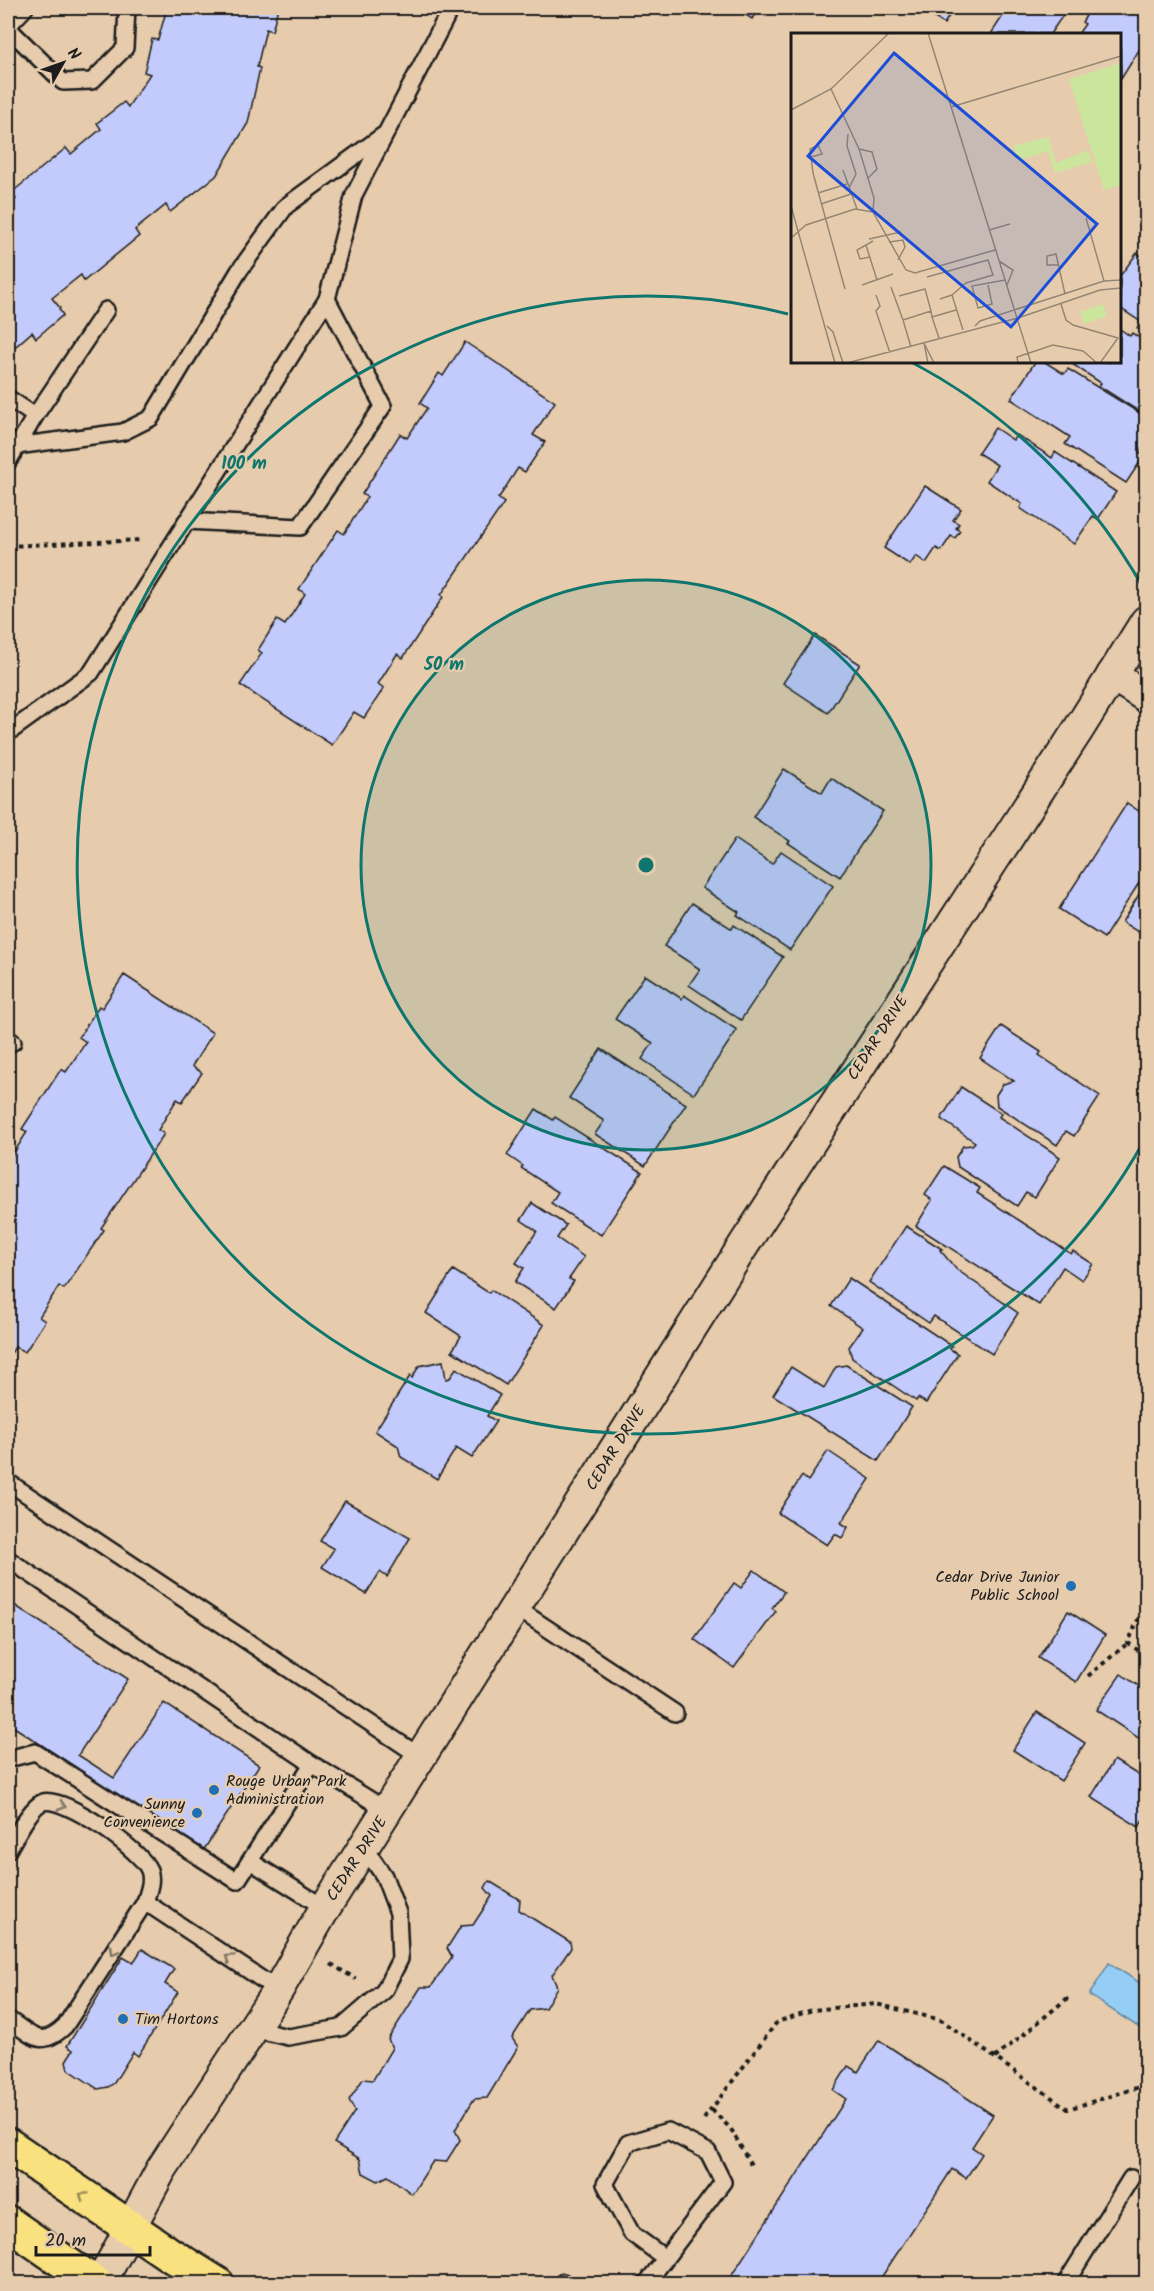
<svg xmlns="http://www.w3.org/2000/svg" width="1154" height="2291" font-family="Kalam,sans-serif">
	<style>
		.water { fill: #95cef5; stroke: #65879e; stroke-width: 1.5 }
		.building { fill: #c3cbfc; stroke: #1c1c1c; stroke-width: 1.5 }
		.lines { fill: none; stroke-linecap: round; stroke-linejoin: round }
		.lane-casing { stroke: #1c1c1c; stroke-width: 20 }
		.street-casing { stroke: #1c1c1c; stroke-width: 34 }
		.primary-casing { stroke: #1c1c1c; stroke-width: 38 }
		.path { stroke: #1c1c1c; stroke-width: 4; stroke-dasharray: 4.5 4.5; stroke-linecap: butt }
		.lane { stroke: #e6ccad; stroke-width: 15 }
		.street { stroke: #e6ccad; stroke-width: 30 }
		.primary { stroke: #fae180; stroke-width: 33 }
		.oneway { stroke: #817464 }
		.oneway2 { stroke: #968853 }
		.ring { fill: none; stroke: #0f766e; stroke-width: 3 }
		.poi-dot { fill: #1f6fb2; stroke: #e6ccad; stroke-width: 2 }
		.labels { text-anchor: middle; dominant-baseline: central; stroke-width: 4.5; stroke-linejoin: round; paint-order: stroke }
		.street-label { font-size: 16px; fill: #1c1c1c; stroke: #e6ccad }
		.poi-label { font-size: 16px; fill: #1c1c1c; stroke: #e6ccad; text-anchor: end }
		.inset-road { fill: none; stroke: #958673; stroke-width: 1.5 }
		.view { fill: #1d4ed8; fill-opacity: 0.15; stroke: #1d4ed8; stroke-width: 3 }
		.inset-edge { fill: none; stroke: #1c1c1c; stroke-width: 3 }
		.centre { fill: #0f766e; stroke: #e6ccad; stroke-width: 3 }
		.ring-label { font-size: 18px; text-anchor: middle; font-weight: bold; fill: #0f766e; stroke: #e6ccad; stroke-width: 4.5; stroke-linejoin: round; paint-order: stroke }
	</style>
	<rect width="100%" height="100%" fill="#e6ccad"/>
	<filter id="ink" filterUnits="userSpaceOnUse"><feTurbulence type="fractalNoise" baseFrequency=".0167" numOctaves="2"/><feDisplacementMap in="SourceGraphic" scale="12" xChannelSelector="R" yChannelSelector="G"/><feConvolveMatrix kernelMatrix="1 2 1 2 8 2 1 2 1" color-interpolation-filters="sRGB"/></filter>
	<g filter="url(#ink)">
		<!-- water -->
		<path class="water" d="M1109,1963l37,24v45l-57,-37z"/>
		<!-- building -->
		<g class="building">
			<path d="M167,8h111l-6,23 -6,-2 -9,38 3,1 -12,55 -32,53 -46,36 -4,-7 -31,25 4,6 -55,45 -3,-6 -29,23 8,10 -1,1 4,6 -27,23 -4,-6 -24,21v-148l8,-6 -5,-6 55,-45 5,6 30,-25 -4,-6 27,-21 4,5 22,-33 -6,-2 8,-33 6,1z"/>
			<path d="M735,8h24l-7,11z"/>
			<path d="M919,8h35l-10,16z"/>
			<path d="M1008,8h60l-18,26h-59z"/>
			<path d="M1080,8h66v31l-25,40 -1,-45h-42l7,-10 -3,-2 4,-6 -8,-5z"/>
			<path d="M1137,253l9,6v75l-9,-6 4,-6 -21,-14v-32z"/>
			<path d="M1120,329l10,7 2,-3 14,9v74l-47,-30 2,-3 -32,-21h51z"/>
			<path d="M465,342l90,60 -22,33 12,7 -20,30 -7,-4 -18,28 -2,2 6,5 -63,92 2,2 -40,61 -6,-4 -19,30 6,4 -20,30 -10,-6 -22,33 -92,-60 22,-32 -4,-3 19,-30 8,5 20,-31 -6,-5 39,-59 6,4 23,-37 -5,-3 38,-60 7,4 20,-30 -7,-5 19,-30 4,3z"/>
			<path d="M1035,362h10l19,12 4,-5 78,48v25l-7,11 5,3 -18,27 -61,-39 5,-7 -59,-38z"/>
			<path d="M995,428l18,12 4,-5 35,23 3,-6 61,40 -18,27 -5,-3 -19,28 -54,-36 2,-4 -35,-23 10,-16 -19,-12z"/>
			<path d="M925,486l36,23 -8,11 6,4 -3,4 4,3 -5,7 -4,-2 -10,15 -5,-3 -10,15 -10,-7 -6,9 -26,-17z"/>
			<path d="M815,635l45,29 -32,49 -45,-30z"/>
			<path d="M784,769l38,24 9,-15 52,33 -43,66 -52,-34 2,-2 -37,-24z"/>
			<path d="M1127,803l19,13v56l-42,66 -45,-29z"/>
			<path d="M735,839l37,25 9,-13 52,35 -43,64 -53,-35 2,-3 -37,-24z"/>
			<path d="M1146,883v54l-24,-15z"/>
			<path d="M692,903l40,26 2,-4 49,32 -42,63 -52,-35 11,-16 -36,-23z"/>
			<path d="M124,975l89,58 -21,33 10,7 -20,29 -5,-3 -19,31 6,4 -63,94 3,2 -40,59 -5,-3 -20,31 6,4 -20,31 -10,-5 -7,11v-196l19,-30 -5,-3 39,-60 5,3 20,-30 -7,-5 20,-31 3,2z"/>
			<path d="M645,975l37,24 2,-4 53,35 -43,64 -52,-35 11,-16 -38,-24z"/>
			<path d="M1001,1026l40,26 -2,3 61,41 -26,40 -8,-5 -9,14 -60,-39 -1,-11 7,-11 11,-3 -34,-23z"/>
			<path d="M601,1049l85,55 -41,62 -50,-32 9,-13 -35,-23z"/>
			<path d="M961,1087l40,26 -2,4 61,40 -25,40 -9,-5 -9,14 -59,-39 -2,-10 7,-11 9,-1 3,-3 -34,-23z"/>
			<path d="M536,1109l17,11 2,-3 87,55 -41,63 -50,-32 7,-11 -37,-24 2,-2 -16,-11z"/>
			<path d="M944,1166l36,22 -3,5 94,61 2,-3 20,13 -11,16 -19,-13 -24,38 -123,-79 16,-26 -7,-5z"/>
			<path d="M532,1203l34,22 -9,13 27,19 -15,22 5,2 -18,27 -41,-26 9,-14 -8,-5 21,-32 -16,-11z"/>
			<path d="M906,1226l36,23 -2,1 16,19 62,44 -26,41 -58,-38 -5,7 -60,-41z"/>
			<path d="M453,1270l36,23 2,-3 53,35 -38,60 -54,-34 9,-15 -35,-23z"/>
			<path d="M849,1278l103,68 -2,3 8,5 -32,49 -8,-5 -2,3 -64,-43 -3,-11 14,-19 -32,-22z"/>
			<path d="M443,1361l3,18 4,-1 6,-10 44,27 -13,21 9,5 -24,37 -16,-10 -19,31 -36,-22 -3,-11 -23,-15 35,-55 2,2 7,-12z"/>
			<path d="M846,1365l66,42 -34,54 -105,-66 18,-28 33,21 12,-21z"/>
			<path d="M828,1451l42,28 -29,44 7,4 -6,11 -7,-4 -8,11 -49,-32 24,-37 6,5z"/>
			<path d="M345,1501l65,37 -23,39 -7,-5 -14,22 -44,-27 12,-18 -14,-8z"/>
			<path d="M754,1570l30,22 -12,16 4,3 -42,57 -40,-29 40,-56 7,5z"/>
			<path d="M8,1601l120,78 -50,76 36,23 50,-75 95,62 -56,86 -195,-128z"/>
			<path d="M1068,1611l37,24 -29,47 -38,-24z"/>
			<path d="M1121,1674l25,17v45l-3,5 -47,-31z"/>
			<path d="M1037,1712l48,31 -24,38 -48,-31z"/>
			<path d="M1114,1760l32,20v35l-7,12 -48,-30z"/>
			<path d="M489,1881l31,19 -1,10 51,32 1,6 -19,27 5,12 -12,21 -15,2 -18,28 6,9 -31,51 -13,1 -19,31 5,10 -14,22 -13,-1 -21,33 -24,-18 -10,5 -15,-8 -3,-14 -26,-16 21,-32 -6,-11 14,-21 10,1 19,-32 -4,-9 33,-52h10l21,-30 -5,-9 14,-22 12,-1 19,-29 -7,-8z"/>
			<path d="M142,1949l32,20 -9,15 13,8 -40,64 -5,-4 -19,31 -6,4 -10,2 -30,-20 -2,-8 7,-11 -6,-4 56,-89 10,6z"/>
			<path d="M879,2040l114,75 -21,32 10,7 -16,24 -14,-9 -75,115h-151l120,-185 -13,-9 15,-24 10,6z"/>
		</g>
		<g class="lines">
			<defs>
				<g id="lane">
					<path d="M8,26l17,-18"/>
					<path d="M8,28l55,54 29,-1 33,-33 2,-40"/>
					<path d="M8,398l27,18"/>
					<path d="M16,446l107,-14 28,-14 88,-147 47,-65 96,-70"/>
					<path d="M8,462l27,-46 71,-106"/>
					<path d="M186,521l114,6 83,-121 -56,-107"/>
					<path d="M8,733l83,-60 236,-374 27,-104 97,-187"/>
					<path d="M8,1039l5,3"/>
					<path d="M8,1482l413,275"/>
					<path d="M8,1559l304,205 -75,117 -202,-129 -27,7"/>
					<path d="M515,1607l160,106"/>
					<path d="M312,1764l76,47"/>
					<path d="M8,1850c7,-12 23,-44 35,-48 22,-6 98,48 106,68 4,11 -1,22 -4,32l-80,124c-25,24 -33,9 -57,-7"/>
					<path d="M250,1861l75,47"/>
					<path d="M145,1902l133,88"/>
					<path d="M253,2029l35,8 53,-9 43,-37 16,-32 -2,-46 -14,-37 -20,-29"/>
					<path d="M562,2284l1,-2"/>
					<path d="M646,2284l77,-102 -15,-30 -40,-21 -40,12 -23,41 27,50 33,24"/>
					<path d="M1065,2284l66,-106"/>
				</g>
				<g id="street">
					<path d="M1112,675l34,22"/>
					<path d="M100,2284l61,-114 117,-180 47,-82 420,-665 333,-513 68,-109"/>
				</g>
				<g id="primary">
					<path d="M8,2145l161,109 48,30"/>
					<path d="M8,2223l88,61"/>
				</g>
			</defs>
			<!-- lane casing -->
			<use href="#lane" class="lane-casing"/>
			<!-- street casing -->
			<use href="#street" class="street-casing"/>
			<!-- primary casing -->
			<use href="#primary" class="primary-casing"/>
			<!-- path -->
			<g class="path">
				<path d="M8,546l134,-6"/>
				<path d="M1146,1601l-18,42 18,13"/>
				<path d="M1088,1676l40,-33"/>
				<path d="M331,1964l25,15"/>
				<path d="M995,2058l75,-62"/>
				<path d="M712,2110l19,19 20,36"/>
				<path d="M704,2119l73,-97 35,-12 64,-6 65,16 127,89 78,-24"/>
			</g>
			<!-- lane -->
			<use href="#lane" class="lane"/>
			<!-- street -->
			<use href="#street" class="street"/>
			<!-- primary -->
			<use href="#primary" class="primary"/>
		</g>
		<!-- one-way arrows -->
		<defs><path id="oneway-chevron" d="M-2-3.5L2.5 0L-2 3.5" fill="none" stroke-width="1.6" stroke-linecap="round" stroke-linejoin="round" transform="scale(1.5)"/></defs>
		<g class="oneway">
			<use href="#oneway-chevron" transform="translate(62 1806) rotate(18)"/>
			<use href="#oneway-chevron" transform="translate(114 1951) rotate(122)"/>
			<use href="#oneway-chevron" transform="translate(229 1958) rotate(-146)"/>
		</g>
		<use class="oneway2" href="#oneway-chevron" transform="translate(83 2196) rotate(-146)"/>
	</g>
	<!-- distance rings -->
	<circle cx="646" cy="865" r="285" fill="#0f766e" fill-opacity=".12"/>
	<g class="ring">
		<circle cx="646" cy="865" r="285"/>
		<path d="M1146 1137A569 569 0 1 1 788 314M913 363A569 569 0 0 1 1146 593"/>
	</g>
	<!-- markers -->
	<g class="poi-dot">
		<circle cx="1071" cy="1586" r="6"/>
		<circle cx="214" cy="1790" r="6"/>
		<circle cx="197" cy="1813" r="6"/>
		<circle cx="123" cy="2019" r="6"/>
	</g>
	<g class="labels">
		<!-- street labels -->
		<g class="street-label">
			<text transform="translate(878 1038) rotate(-57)">CEDAR DRIVE</text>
			<text transform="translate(616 1448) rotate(-58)">CEDAR DRIVE</text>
			<text transform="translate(357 1859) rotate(-57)">CEDAR DRIVE</text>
		</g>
		<!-- poi labels -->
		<g class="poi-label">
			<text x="1059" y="1577">Cedar Drive Junior<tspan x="1059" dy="18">Public School</tspan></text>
			<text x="226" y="1781" text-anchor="start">Rouge Urban Park<tspan x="226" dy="18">Administration</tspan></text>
			<text x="185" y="1804">Sunny<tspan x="185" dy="18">Convenience</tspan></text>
			<text x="135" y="2019" text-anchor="start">Tim Hortons</text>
		</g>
	</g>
	<!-- overview -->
	<g transform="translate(791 33)">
		<rect width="330" height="330" fill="#e6ccad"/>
		<path d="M330,30v122l-17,5 -35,-111zM257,104l8,26 32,-13 4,12 -37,11 -7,-22 -30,10 -5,-15zM312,271l4,12 -23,8 -4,-12z" fill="#cbe69c"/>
		<path class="inset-road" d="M137,0l103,330M40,56l28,60 15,49 -1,14 33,58 9,3 80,-23M160,74l170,-51M0,77l40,-21 58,-56M57,101l-1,12 9,28 -7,14M68,116l13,3 5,17 -9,9M20,124l11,-3 -4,-9 -8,4 3,24 32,116M52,137l14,39M27,160l29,-9M30,171l30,-10M0,173l44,157M295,185l18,63M198,197l21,-6M0,205l15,-13 49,-16 18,3M78,206l32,-7M82,208l-7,4 11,35M98,209l14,-2 2,7 -7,13M75,212l-9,5 3,9 10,-2M208,228l14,9 -6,15M267,232h-11v-9l9,-2 9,40M136,244l61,-17 5,15 -27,8 -14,12M71,252l31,-11M197,252l4,19 -14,4 -6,-22 33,-6M100,254l12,33M85,262l4,11 -4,5 14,42M108,263l26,-7 6,22M149,266l12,-4 11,35M270,271l5,16 7,5 45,13 -18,25M36,293l6,6 10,31M184,293l5,-5 124,-40 17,-1M148,305l-7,-21 24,-7M133,310l10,20M133,310l4,20M120,314l-8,-27 28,-9 1,6M56,330l171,-45 82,-28 21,-2M227,330l-1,-6 36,-12 30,6 14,12"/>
		<path class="view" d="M103,20l203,171 -86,103 -203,-171z"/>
		<rect width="330" height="330" class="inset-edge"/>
	</g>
	<circle cx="646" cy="865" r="9" class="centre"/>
	<g class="ring-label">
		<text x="244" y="469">100 m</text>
		<text x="444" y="670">50 m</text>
	</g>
	<!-- margin -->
	<rect width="1154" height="2291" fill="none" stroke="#e6ccad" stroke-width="30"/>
	<rect x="15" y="15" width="1124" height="2261" fill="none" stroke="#1c1c1c" stroke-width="2" filter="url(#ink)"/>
	<!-- north arrow -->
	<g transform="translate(63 63) rotate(50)" stroke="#e6ccad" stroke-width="4.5" paint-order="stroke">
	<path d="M0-4.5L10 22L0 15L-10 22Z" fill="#1c1c1c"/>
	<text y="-9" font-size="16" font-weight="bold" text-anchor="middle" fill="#1c1c1c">N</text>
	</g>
	<!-- scale -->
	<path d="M36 2246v9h114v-9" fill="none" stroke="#1c1c1c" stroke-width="3"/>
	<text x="45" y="2246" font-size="18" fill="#1c1c1c" stroke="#e6ccad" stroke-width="4.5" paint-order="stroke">20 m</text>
</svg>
